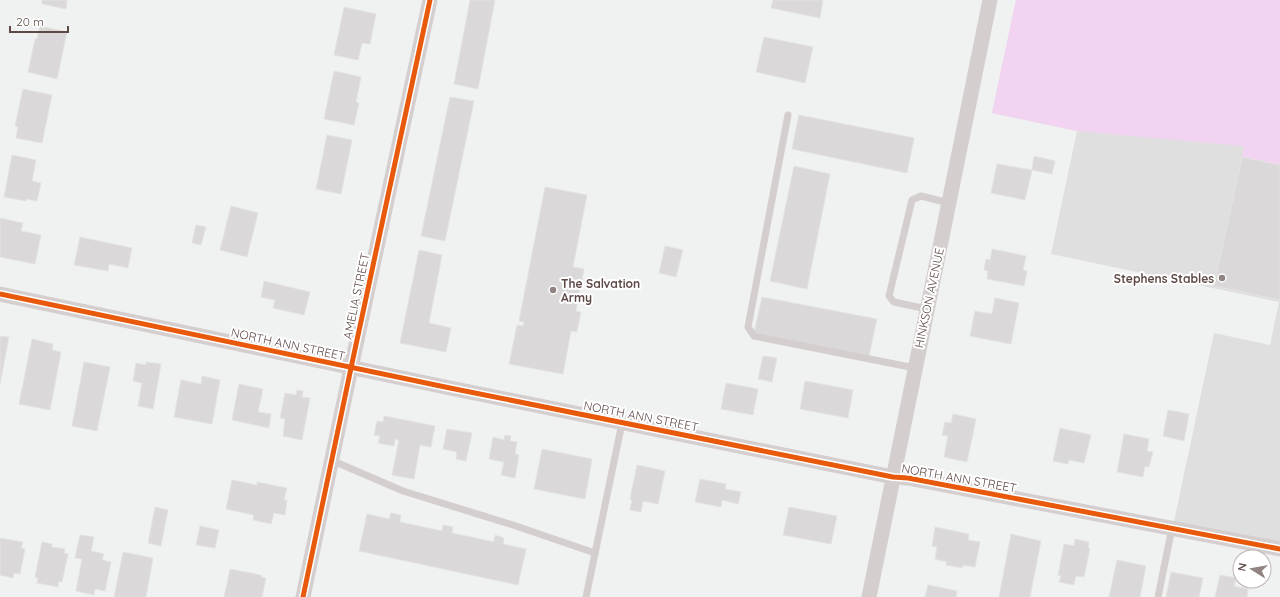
<svg xmlns="http://www.w3.org/2000/svg" width="1280" height="597" font-family="Quicksand,sans-serif">
	<style>
		.education { fill: #e0dfdf }
		.park { fill: #f2d3f1 }
		.building { fill: #dad8d8; stroke: #e3e3e2 }
		.lines { fill: none; stroke-linecap: round; stroke-linejoin: round }
		.service { stroke: #d4cfce; stroke-width: 7 }
		.minor { stroke: #d4cfce; stroke-width: 15 }
		.cycleway-casing { stroke: #fff; stroke-width: 8 }
		.cycleway { stroke: #e8590c; stroke-width: 5 }
		.poi-dot { fill: #918482; stroke: #fff; stroke-width: 1.5 }
		.labels { text-anchor: middle; dominant-baseline: central; stroke-width: 4; stroke-linejoin: round; paint-order: stroke }
		.poi-label { font-size: 12px; font-weight: bold; fill: #5e4946; stroke: #fff; text-anchor: end }
		.street-label { font-size: 12px; fill: #5e4946; stroke: #fff }
	</style>
	<rect width="100%" height="100%" fill="#f0f1f1"/>
	<!-- education -->
	<path class="education" d="M1016,0h264v549l-107,-23 41,-193 56,12 9,-43 -228,-48 26,-123 -85,-18z"/>
	<!-- park -->
	<path class="park" d="M1016,0h264v165l-38,-8 2,-11 -167,-15 -85,-18z"/>
	<!-- building -->
	<g class="building">
		<path d="M42,0h25l-1,9 -24,-5z"/>
		<path d="M470,0h25l-17,89 -24,-5z"/>
		<path d="M773,0h50l-3,18 -49,-10z"/>
		<path d="M344,7l32,7 -6,30 -8,-1 -4,17 -24,-5z"/>
		<path d="M40,26l27,6 -10,47 -29,-7 7,-33h2z"/>
		<path d="M764,37l49,10 -8,36 -49,-11z"/>
		<path d="M334,71l27,6 -5,25 3,1 -5,22 -30,-6z"/>
		<path d="M23,89l29,6 -10,48 -26,-5 2,-11 -3,-1z"/>
		<path d="M450,97l24,4 -29,140 -24,-5z"/>
		<path d="M799,115l115,23 -7,35 -115,-24z"/>
		<path d="M327,135l25,5 -11,54 -25,-5z"/>
		<path d="M12,155l24,5 -4,21 9,2 -4,18 -10,-2 -1,2 -22,-4z"/>
		<path d="M1034,156l21,5 -3,13 -20,-4z"/>
		<path d="M1242,157l38,8v135l-66,-14z"/>
		<path d="M997,164l35,6 -7,30 -34,-7z"/>
		<path d="M794,166l36,8 -23,115 -37,-8z"/>
		<path d="M545,187l42,8 -14,72 11,2 -8,42 5,1 -4,20 -6,-1 -8,43 -54,-10 8,-39 6,1 1,-4 -5,-1z"/>
		<path d="M231,206l27,7 -11,44 -27,-7z"/>
		<path d="M0,218l23,5 -2,8 20,4 -6,29 -35,-7z"/>
		<path d="M196,225l10,2 -5,18 -9,-2z"/>
		<path d="M80,237l52,11 -4,20 -19,-4 -1,7 -34,-6z"/>
		<path d="M665,246l18,4 -7,27 -17,-4z"/>
		<path d="M992,249l34,7 -3,14 4,1 -3,15 -37,-7 1,-8 -4,-1 2,-11 4,1z"/>
		<path d="M419,250l23,5 -13,68 22,5 -5,24 -46,-9z"/>
		<path d="M264,281l46,11 -6,23 -31,-7 2,-8 -14,-3z"/>
		<path d="M762,297l115,22 -8,37 -115,-23z"/>
		<path d="M995,298l24,5 -8,41 -41,-8 5,-25 17,3z"/>
		<path d="M0,336l9,1 -9,47z"/>
		<path d="M32,339l21,5 -1,6 9,2 -11,58 -31,-6z"/>
		<path d="M763,356l14,2 -5,24 -14,-3z"/>
		<path d="M84,362l26,5 -13,64 -25,-5z"/>
		<path d="M146,362l15,2 -8,45 -15,-3 4,-23 -9,-2 3,-18 10,2z"/>
		<path d="M202,376l18,4 -8,44 -38,-7 7,-37 20,4z"/>
		<path d="M805,381l48,9 -5,28 -48,-9z"/>
		<path d="M726,383l32,6 -5,26 -32,-6z"/>
		<path d="M239,384l24,5 -5,23 13,2 -2,14 -37,-8z"/>
		<path d="M297,390l6,1 -1,6 8,1 -8,42 -19,-4 2,-17 -5,-1 5,-25 11,2z"/>
		<path d="M1168,410l21,4 -5,27 -21,-5z"/>
		<path d="M953,414l23,5 -9,43 -23,-5 4,-21 -6,-1 3,-13 6,1z"/>
		<path d="M384,416l51,10 -4,21 -11,-2 -6,34 -22,-4 7,-35 -4,-1 -1,7 -16,-3 2,-7 -6,-1 3,-14 6,1z"/>
		<path d="M1060,428l31,7 -7,28 -15,-3 -1,4 -15,-3z"/>
		<path d="M447,429l25,4 -6,28 -10,-2 1,-7 -14,-3z"/>
		<path d="M1124,434l25,5 -2,12 6,1 -4,15 -4,-1 -2,11 -26,-5z"/>
		<path d="M505,435l6,1 -1,5 7,1 -2,12 4,1 -4,23 -14,-3 3,-13 -15,-3 4,-22 11,3z"/>
		<path d="M542,449l50,10 -7,40 -51,-10z"/>
		<path d="M637,465l28,6 -7,33 -15,-3 -2,11 -11,-2 2,-10 -2,-1z"/>
		<path d="M700,479l26,5 -1,5 16,3 -3,12 -16,-4 -1,7 -26,-5z"/>
		<path d="M232,480l25,5v-3l30,6 -3,12h3l-2,15 -11,-2 -3,11 -18,-4 1,-5 -28,-6z"/>
		<path d="M155,507l13,3 -7,36 -13,-3z"/>
		<path d="M789,507l48,9 -6,28 -48,-9z"/>
		<path d="M391,513l10,2 -1,7 42,9 1,-6 10,2 -1,6 42,9 1,-7 9,3 -1,6 23,5 -8,36 -159,-34 8,-37 22,5z"/>
		<path d="M200,526l19,4 -4,18 -19,-3z"/>
		<path d="M935,527l34,7 -1,6 12,2 -5,25 -12,-2 -1,3 -16,-3 1,-3 -12,-3 2,-12 -5,-1z"/>
		<path d="M1011,534l30,7 -11,56h-31z"/>
		<path d="M80,535l14,2 -3,14 13,3 -2,6 9,2 -6,29 -10,-2 -1,6 -18,-4 6,-32 -7,-1z"/>
		<path d="M0,538l23,4 -2,6 4,1 -5,25 -6,-1 -1,5 -13,-3z"/>
		<path d="M1075,539l14,3 -1,6h2l-6,29 -8,-1 -2,9 -15,-3 2,-6 -3,-1 6,-31 10,2z"/>
		<path d="M42,542l10,2v3l13,2 -1,4 4,1 -6,28 -3,-1 -1,6 -21,-4 1,-5 -3,-1z"/>
		<path d="M123,552l30,6 -7,39h-32z"/>
		<path d="M1117,560l29,6 -6,31h-31z"/>
		<path d="M230,569l31,6v2l5,1 -4,19h-38z"/>
		<path d="M1171,572l32,6 -4,19h-33z"/>
		<path d="M1220,575l16,3 -2,8 14,3 -1,8h-32z"/>
		<path d="M928,585l29,6 -1,6h-31z"/>
	</g>
	<g class="lines">
		<!-- service -->
		<g class="service">
			<path d="M788,115l-40,212 6,9 161,32"/>
			<path d="M927,309l-33,-7 -5,-6 23,-96 9,-4 28,7"/>
			<path d="M331,460l72,31 110,34 82,28"/>
			<path d="M586,597l36,-174"/>
			<path d="M1158,597l14,-69"/>
		</g>
		<!-- minor -->
		<g class="minor">
			<path d="M0,294l450,94 443,89 15,1 372,71"/>
			<path d="M303,597l48,-229 79,-368"/>
			<path d="M869,597l121,-597"/>
		</g>
		<defs>
			<g id="cycleway">
				<path d="M0,294l450,94 443,89 15,1 372,71"/>
				<path d="M303,597l48,-229 79,-368"/>
			</g>
		</defs>
		<!-- cycleway casing -->
		<use href="#cycleway" class="cycleway-casing"/>
		<!-- cycleway -->
		<use href="#cycleway" class="cycleway"/>
	</g>
	<!-- markers -->
	<g class="poi-dot">
		<circle cx="1222" cy="278" r="4"/>
		<circle cx="553" cy="290" r="4"/>
	</g>
	<g class="labels">
		<!-- poi labels -->
		<g class="poi-label">
			<text x="1214" y="278">Stephens Stables</text>
			<text x="561" y="283" text-anchor="start">The Salvation<tspan x="561" dy="14">Army</tspan></text>
		</g>
		<!-- street labels -->
		<g class="street-label">
			<text transform="translate(356 296) rotate(-78)">AMELIA STREET</text>
			<text transform="translate(929 298) rotate(-78)">HINKSON AVENUE</text>
			<text transform="translate(288 344) rotate(12)">NORTH ANN STREET</text>
			<text transform="translate(641 416) rotate(11)">NORTH ANN STREET</text>
			<text transform="translate(959 478) rotate(10)">NORTH ANN STREET</text>
		</g>
	</g>
	<!-- north arrow -->
	<g transform="translate(1252 569) rotate(281)"><circle r="19" fill="#ffffff" stroke="#bfb6b5"/>
	<path d="M0-3L7 15L0 10L-7 15Z" fill="#918482"/>
	<text y="-6" font-size="11" font-weight="bold" text-anchor="middle" fill="#5e4946">N</text>
	</g>
	<!-- scale -->
	<path d="M10 26v6h58v-6" fill="none" stroke="#5e4946" stroke-width="2"/>
	<text x="16" y="26" font-size="12" fill="#5e4946" stroke="#ffffff" stroke-width="3" paint-order="stroke">20 m</text>
</svg>
